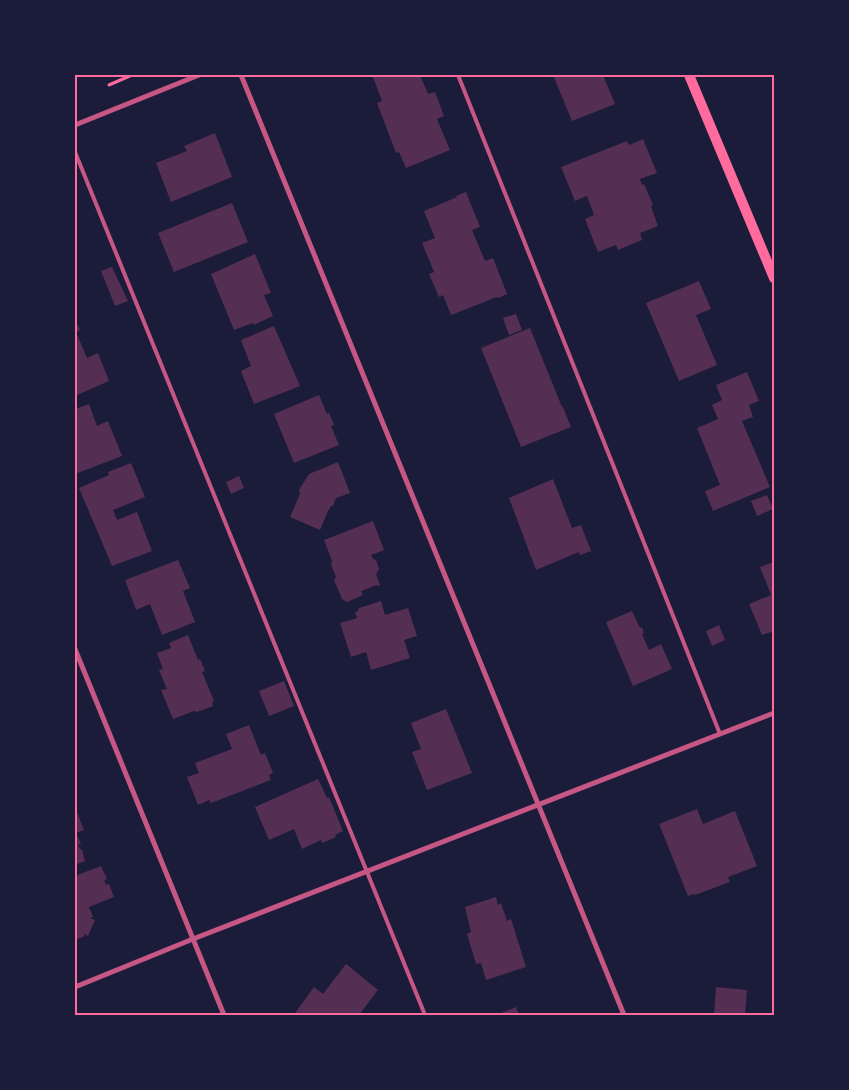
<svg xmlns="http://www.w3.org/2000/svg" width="849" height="1090" font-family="Barlow,sans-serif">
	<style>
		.building { fill: #542f53 }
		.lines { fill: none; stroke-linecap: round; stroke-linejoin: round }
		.path { stroke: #ff6b9d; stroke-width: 3 }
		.service { stroke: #c65784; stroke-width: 4 }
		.minor { stroke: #c65784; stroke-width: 5 }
		.secondary { stroke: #ff6b9d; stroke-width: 10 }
		.neatline { fill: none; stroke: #ff6b9d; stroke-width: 2 }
	</style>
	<rect width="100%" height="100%" fill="#1b1b3a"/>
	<!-- building -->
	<g class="building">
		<path d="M379,75h41l8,19 7,-2 9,24 -7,3 13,31 -44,18 -7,-16 -3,1 -19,-50 5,-2 -9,-24z"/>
		<path d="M553,75h50l12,29 -43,17z"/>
		<path d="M215,133l17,44 -61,25 -15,-39 31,-12 -3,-5z"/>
		<path d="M643,139l14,34 -17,6 2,6 2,-1 9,21 -2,1 7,20 -18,7 2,7 -24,10 -2,-5 -18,7 -13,-33 9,-4 -7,-19 -12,5 -14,-34 66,-26 2,4z"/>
		<path d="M466,192l14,35 -8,3 13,31 8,-3 14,36 -9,4 -1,-1 -46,18 -8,-20 -4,2 -10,-23 5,-2 -12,-29 13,-5 -11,-27 33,-14 -1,-1z"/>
		<path d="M232,203l16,39 -74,30 -16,-39z"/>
		<path d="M255,254l16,39 -7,2 9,21 -19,9 -1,-2 -19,7 -23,-56z"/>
		<path d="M112,267l16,34 -13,5 -14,-35z"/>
		<path d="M699,281l12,28 -15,6 21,50 -38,16 -33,-78z"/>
		<path d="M516,314l6,16 -13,5 -6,-17z"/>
		<path d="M77,324l3,6 -4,2 11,26 11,-5 11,28 -34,15v-71z"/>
		<path d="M274,326l26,60 -46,18 -13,-33 10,-5 -10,-26z"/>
		<path d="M530,328l32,79h1l8,20 -50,20 -40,-99z"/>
		<path d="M747,372l12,29 -10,4 4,12 -11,4 28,66 -57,24 -8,-20 15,-6 -23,-57 21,-9 -6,-14 10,-5 -6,-15z"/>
		<path d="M319,395l8,19 2,-1 5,12 -3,1 8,19 -45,18 -20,-49z"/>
		<path d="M89,404l8,22 11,-5 14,35 -47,18v-65z"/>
		<path d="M338,462l12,31 -14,5 -3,8h-2l-3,5 -8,19 -30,-13 10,-23 -1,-4 10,-16z"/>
		<path d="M131,463l14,34 -32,13 4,10 20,-8 15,39 -40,15 -33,-78 30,-13 -1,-3z"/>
		<path d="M239,476l5,12 -13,6 -5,-12z"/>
		<path d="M553,479l19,49 9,-3 10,26 -11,4 -1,-3 -43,18 -27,-72z"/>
		<path d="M767,495l6,14 -16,7 -6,-15z"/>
		<path d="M373,521l11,29 -13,5 2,4 3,1 3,9 -3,5 4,11 -3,1v-1l-16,6 2,4 -16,7 -5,-3 -8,-19 2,-3 -5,-13 1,-3 -8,-21z"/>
		<path d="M178,560l12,28 -7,3 12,31 -33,13 -12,-31 -14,6 -11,-30z"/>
		<path d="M774,562v69l-12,4 -13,-31 22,-9 -11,-28z"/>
		<path d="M381,601l4,14 23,-7 9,28 -13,4 6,18 -39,12 -5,-18 -15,5 -11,-34 17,-5 -2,-6 3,-1 1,-3z"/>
		<path d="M632,611l8,17 2,-1 2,6 -2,1 7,16 12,-6 11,25 -39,17 -27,-64z"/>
		<path d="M719,625l6,15 -13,6 -6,-15z"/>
		<path d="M188,635l10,25 2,-1 5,12 -3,1 12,29 -2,1 1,4 -16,6 -3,-1 -21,8 -12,-29 6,-1 -8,-19 4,-1 -6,-16 14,-5 -2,-5z"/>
		<path d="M284,681l10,25 -25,10 -10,-25z"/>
		<path d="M446,709l26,64 -45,17 -15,-38 9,-3 -10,-26z"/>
		<path d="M249,725l12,30 4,-2 8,20 -4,2 2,5 -60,23 -2,-3 -11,5 -11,-28 12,-4 -4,-10 37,-14 -6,-15z"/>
		<path d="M318,779l9,19 2,-1 14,34 -8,4 1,2 -14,6 -1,-3 -19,9 -8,-20 -25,11 -14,-33z"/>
		<path d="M75,807l9,23 -8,3 5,11 -3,1 2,4 2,1 3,11 -10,4z"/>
		<path d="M697,809l6,15 32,-13 22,55 -29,11 2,5 -35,13 -1,-1 -6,2 -29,-72z"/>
		<path d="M101,866l6,13 -3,1 2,5 3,-1 5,13 -25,10 4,10 -3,1 5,2 -7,16 -5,-3 2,3 -10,4v-64z"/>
		<path d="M496,897l2,8 3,-2 6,18 4,-2 15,48 -40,13 -5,-17 -5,1 -9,-30 4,-2 -6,-25z"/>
		<path d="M346,964l32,26 -19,25h-61l-3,-2 19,-26 9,7z"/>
		<path d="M716,987l31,3 -2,25h-31z"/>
		<path d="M516,1007l3,8h-23z"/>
	</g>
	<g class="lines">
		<!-- path -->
		<path class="path" d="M109,85l23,-10"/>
		<!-- service -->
		<g class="service">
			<path d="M458,75l262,659"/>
			<path d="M75,152l350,863"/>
		</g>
		<!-- minor -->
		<g class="minor">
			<path d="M241,75l383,940"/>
			<path d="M75,125l124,-50"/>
			<path d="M75,649l149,366"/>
			<path d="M75,987l118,-48 581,-226"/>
		</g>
		<!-- secondary -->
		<path class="secondary" d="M689,75l85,203"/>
	</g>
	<!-- border -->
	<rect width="849" height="1090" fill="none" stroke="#1b1b3a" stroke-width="152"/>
	<rect x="76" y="76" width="697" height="938" class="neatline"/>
</svg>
